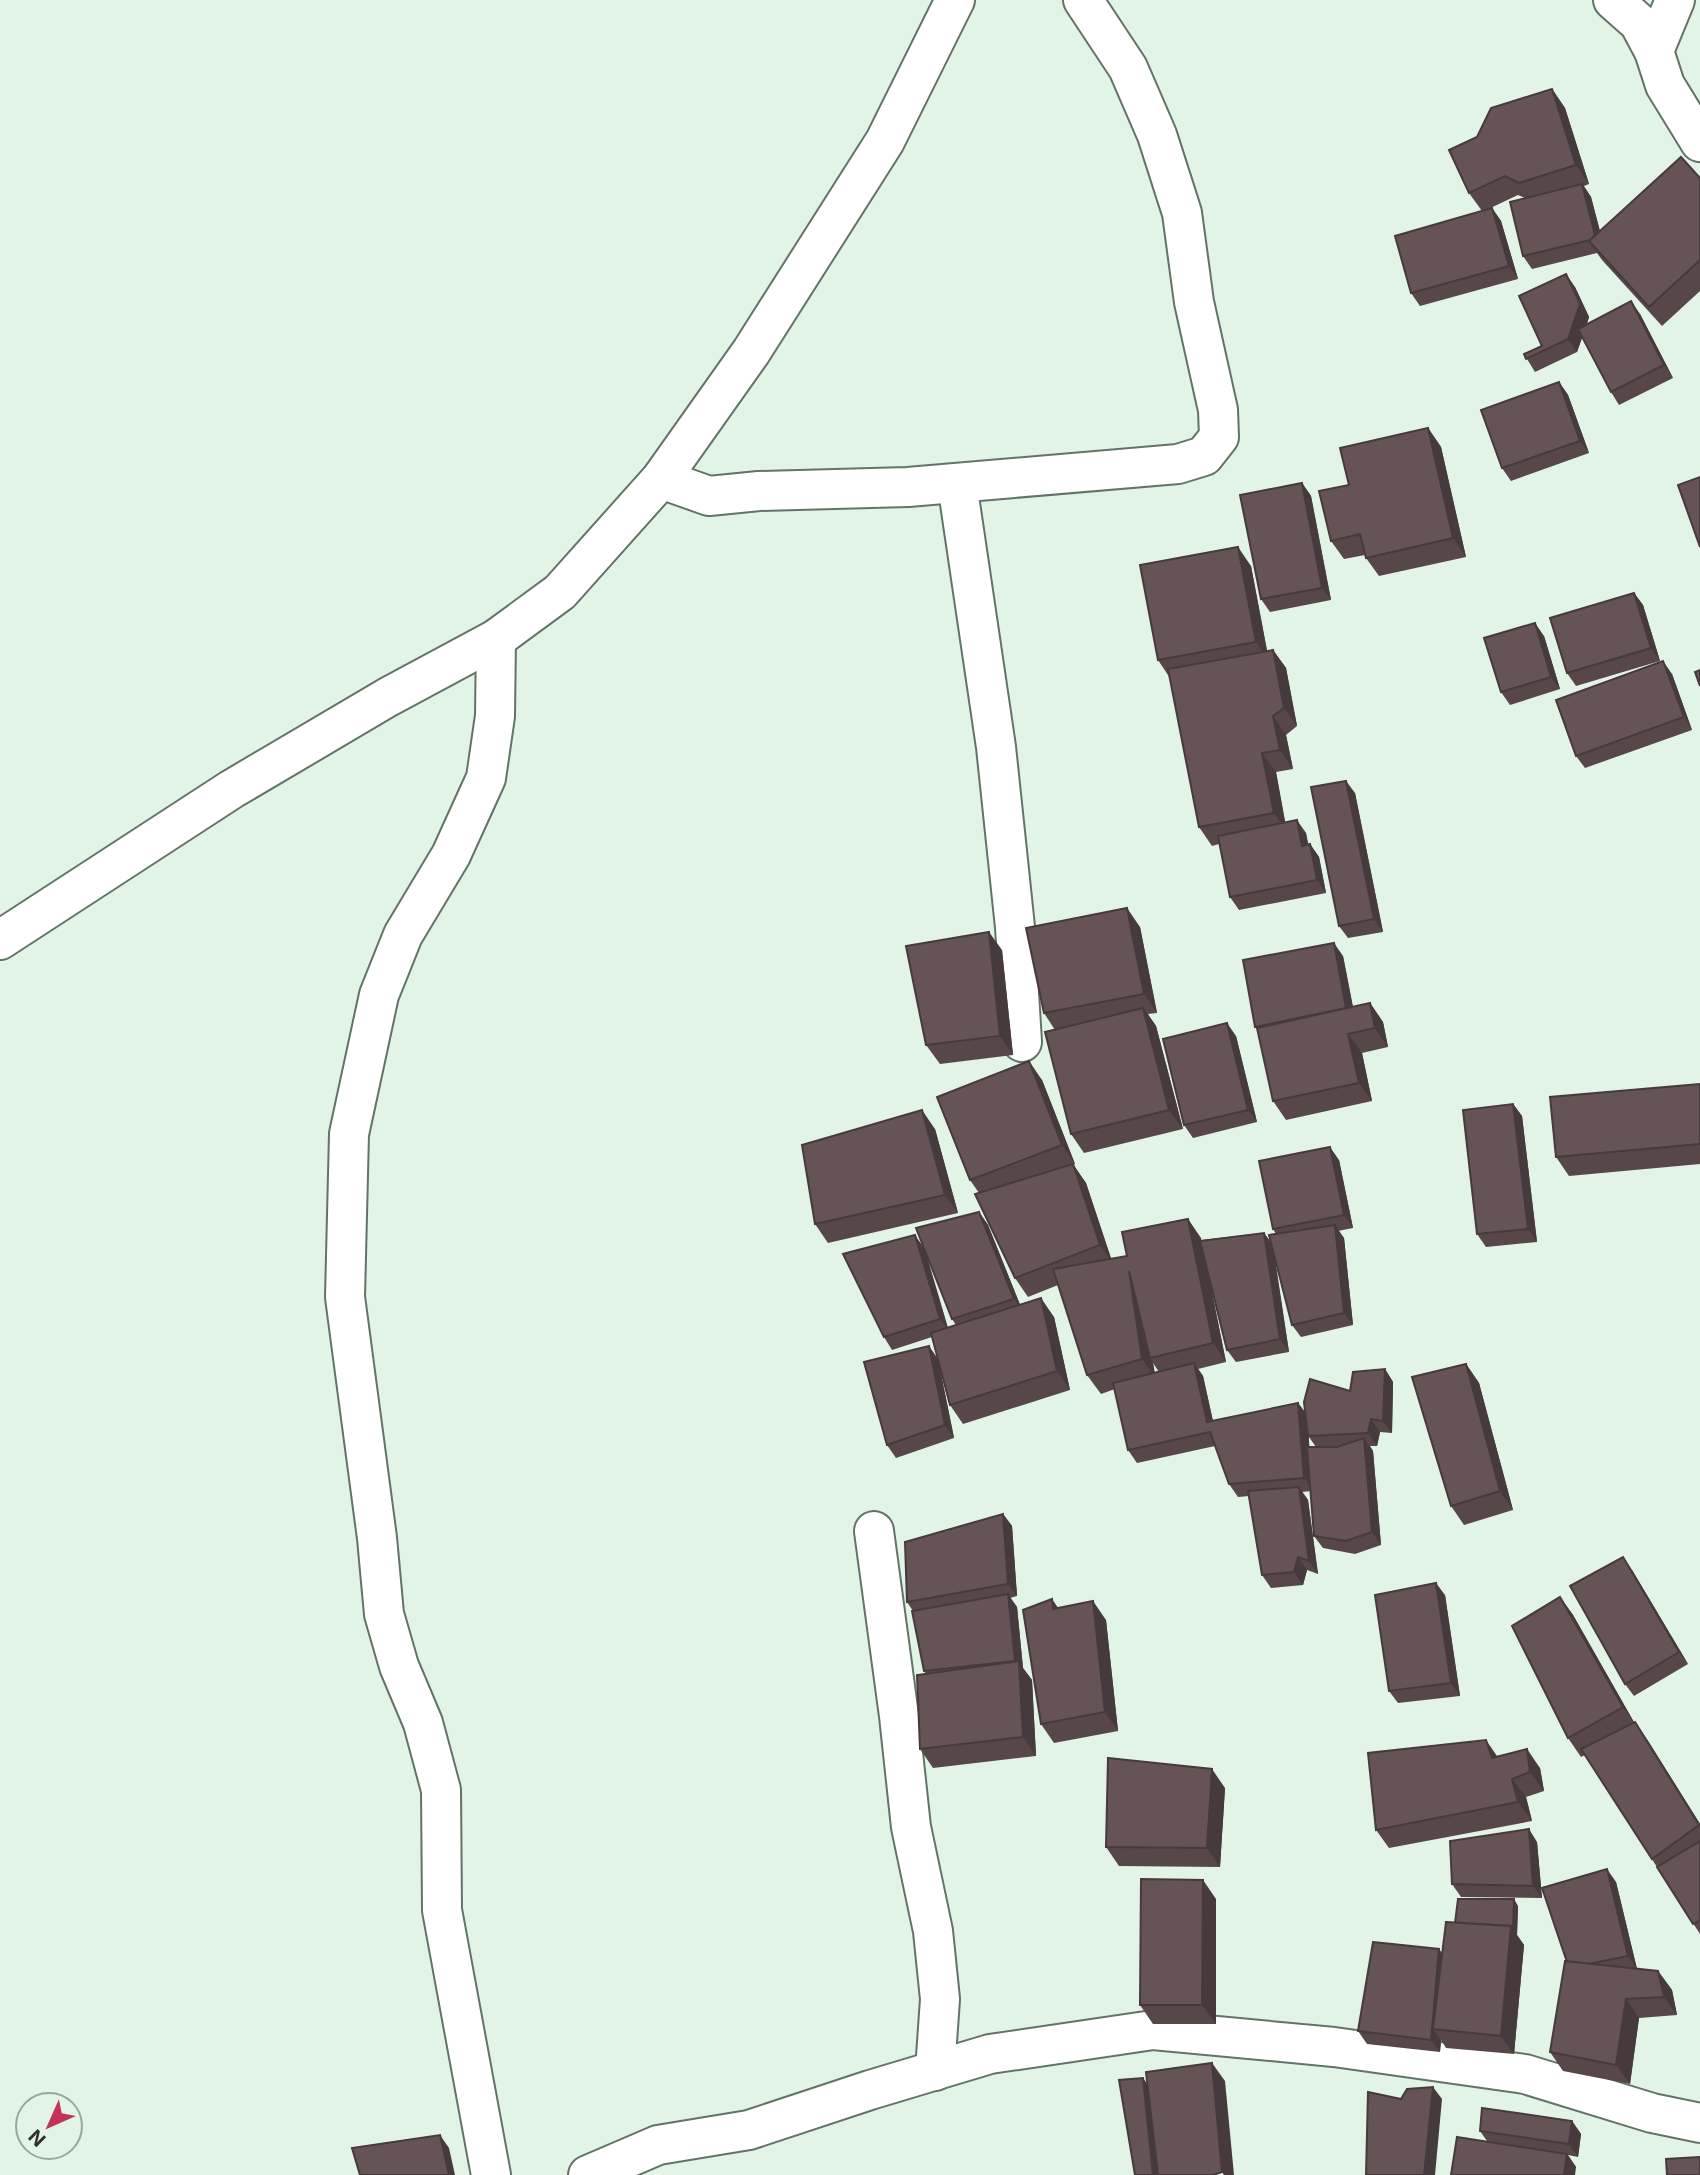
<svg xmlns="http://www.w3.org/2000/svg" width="1700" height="2175" font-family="Inter,sans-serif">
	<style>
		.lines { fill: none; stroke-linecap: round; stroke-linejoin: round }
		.minor-casing { stroke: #637367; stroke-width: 42 }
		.minor { stroke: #fff; stroke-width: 38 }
		.wall { fill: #584749; fill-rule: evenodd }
		.shaded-wall { fill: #473a3c }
		.building { fill: #665355; stroke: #473a3c; stroke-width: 2 }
	</style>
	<rect width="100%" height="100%" fill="#e2f4e6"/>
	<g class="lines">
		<defs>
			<g id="minor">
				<path d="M1613,0l26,23 15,28 11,34 35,57"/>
				<path d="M1654,51l21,-51"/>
				<path d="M661,479l48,17 50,-5 149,-4 270,-23 26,-8 15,-19 -1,-27 -24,-108 -12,-89 -25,-78 -29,-67 -45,-68"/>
				<path d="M957,483l39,264 19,180 7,115"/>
				<path d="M0,940l232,-151 156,-92 108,-58 64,-47 101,-113 90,-127 134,-211 70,-141"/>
				<path d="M874,1531l25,185 12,111 22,104 7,68 -5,72"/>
				<path d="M491,2175l-49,-265 -1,-120 -18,-67 -24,-57 -15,-52 -7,-76 -32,-241 4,-163 30,-139 24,-60 48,-80 35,-77 9,-62 1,-77"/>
				<path d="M588,2175l70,-30 91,-15 121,-40 120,-36 163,-24 181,17 191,27 127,39 48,10"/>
			</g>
		</defs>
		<!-- minor casing -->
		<use href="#minor" class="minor-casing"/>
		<!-- minor -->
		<use href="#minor" class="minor"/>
	</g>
	<!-- wall -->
	<g class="wall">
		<path d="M1552,89l13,19 24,76 -5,2 7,11 9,34 100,-53v113l-38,35 -60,-66 -5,-7 -65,16 -9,-13 2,-58 -7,-3 -34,16 8,-3 9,13 17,58 -98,27 -9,-13 71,-82 -13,-18 8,-56z"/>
		<path d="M1575,287l14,30 -2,7 53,-10 33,64 -54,27 -8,-13 -29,-54 -5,14 -42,20 -11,-18 18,-8z"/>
		<path d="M1559,382l9,13 21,58 -78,28 -9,-13z"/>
		<path d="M1428,428l13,19 25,110 -87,19 -13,-18 -1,-3 -21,4 -13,-18 18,-56z"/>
		<path d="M1302,483l9,13 20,104 -61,12 -9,-13z"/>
		<path d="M1251,566l16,85 6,-1 13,18 11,58 -11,9 7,34 -17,3 9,50 21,11 2,12 2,-1 9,13 7,36 -87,17 -9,-13 -11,-53 -7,2 -13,-19 -29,-149 -12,-18z"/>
		<path d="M1634,593l9,12 17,56 -84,25 -9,-13z"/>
		<path d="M1544,636l16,53 -50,16 -9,-13z"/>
		<path d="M1672,674l20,56 -107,38 -9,-12z"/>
		<path d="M1355,793l28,139 -35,6 -9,-12z"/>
		<path d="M1140,927l17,86 -9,1 8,12 27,103 -99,24 -13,-19 -16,-104 -11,-17z"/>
		<path d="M1002,950l11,105 -73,9 -14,-19z"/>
		<path d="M1343,956l10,51 17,-4 13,19 5,25 -26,6 10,48 -86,19 -13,-19 -15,-71 -3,-3z"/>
		<path d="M1236,1036l21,86 -64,16 -9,-13z"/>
		<path d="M1042,1080l33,84 -2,1 13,18 25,76 16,-3 61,-37 13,21 63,-7 7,10 5,-9 -3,-5 66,-69 14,68 -15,3 6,7 9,87 -52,12 -9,-12 -18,-69 15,96 -53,10 -9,-12 -17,-68 16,80 -28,7 5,7 10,45 85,-18 8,10 44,-22 35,-22 8,13 -1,51 -12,-1 -3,14h-7l3,5 8,94 -26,9 -32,-6 -9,-12 -3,-45 -9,1 6,8 10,74 -11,-4 -4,15 -32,3 -9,-13 -13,-79 -11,1 -9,-13 -14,-38 -78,17 -9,-13 -13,-61 -14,5 -14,-19 -29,-90 -30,12 -13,-19 -36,-85 -9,-13zM1153,1363l6,9 -4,1zM1309,1437l7,10h-7z"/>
		<path d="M1700,1084v80l-131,12 -13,-19z"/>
		<path d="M1513,1104l9,12 15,126 -51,5 -9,-13z"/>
		<path d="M935,1129l23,84 -130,30 -13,-19z"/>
		<path d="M979,1212l9,13 32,80 34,12 16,73 -107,34 -13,-19 -18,-68 -40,13 -8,-13 39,-91zM926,1253l26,66 4,6 -8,3z"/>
		<path d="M938,1359l16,79 -58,20 -9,-13z"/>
		<path d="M1466,1364l13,19 34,127 -49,15 -13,-19z"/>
		<path d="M1003,1514l9,12 5,70 -7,2 7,9 6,61 9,12 4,76 -103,12 -13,-19 6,-75 -2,-3 -11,-60 -6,-9z"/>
		<path d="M1632,1570l56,94 -54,32 -9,-12z"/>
		<path d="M1445,1595l15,101 -62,7 -9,-12z"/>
		<path d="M1560,1597l13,18 61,107 14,19 52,83v110l-115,-179 -4,2 -13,-19z"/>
		<path d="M1058,1608l48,12 12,111 -64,12 -13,-19z"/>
		<path d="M1497,1756l43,12 4,23 -18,6 6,24 -143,27 -13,-18z"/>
		<path d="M1225,1788l-5,79 -101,-1 -13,-19z"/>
		<path d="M1537,1842l5,56 -81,-1 -9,-13z"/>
		<path d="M1616,1882l21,87 21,2 14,19 5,25 -38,3 -9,66 -67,-13 -13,-19 17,-90z"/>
		<path d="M1216,1899v125h-63l-13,-19z"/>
		<path d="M1518,1906l-1,29 7,10 -10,109 -68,-6 -5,-8 -1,12 -73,-8 -9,-13 81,-82 3,5 13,-31z"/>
		<path d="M1572,2121l9,13 -3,23 -10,-2 8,12 -89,-26 -7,-10z"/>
	</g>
	<!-- shaded-wall -->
	<g class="shaded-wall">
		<path d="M1552,89l13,19 24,76 -13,-19z"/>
		<path d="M1582,184l9,13 14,54 -9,-13z"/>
		<path d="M1492,208l9,13 17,58 -9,-13z"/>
		<path d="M1566,274l9,13 14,30 -12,35 -9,-13z"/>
		<path d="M1631,301l9,13 33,64 -9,-13z"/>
		<path d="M1559,382l9,13 21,58 -9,-12z"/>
		<path d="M1428,428l13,19 25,110 -13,-19z"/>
		<path d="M1302,483l9,13 20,104 -9,-12z"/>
		<path d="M1238,547l13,19 18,95 -13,-19z"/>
		<path d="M1634,593l9,12 17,56 -9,-13z"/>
		<path d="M1535,623l9,13 16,53 -9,-12z"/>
		<path d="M1273,650l13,18 11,58 -13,-18z"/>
		<path d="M1663,661l9,13 20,56 -8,-13z"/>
		<path d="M1273,716l13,19 7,34 -13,-19z"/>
		<path d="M1262,753l14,19 11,60 -13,-19z"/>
		<path d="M1346,781l9,12 28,139 -9,-13z"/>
		<path d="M1297,820l9,13 5,25 -9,-12z"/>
		<path d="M1310,844l9,13 7,36 -9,-13z"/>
		<path d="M1127,908l13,19 17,86 -13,-19z"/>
		<path d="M989,932l13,18 11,105 -13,-19z"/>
		<path d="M1334,943l9,13 13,67 -9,-13z"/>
		<path d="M1370,1003l13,19 5,25 -13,-19z"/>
		<path d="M1143,1008l13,18 27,103 -14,-19z"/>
		<path d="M1227,1023l9,13 21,86 -9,-12z"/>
		<path d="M1348,1034l14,19 10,48 -13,-18z"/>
		<path d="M1029,1061l13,19 33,84 -13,-19z"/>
		<path d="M1513,1104l9,12 15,126 -9,-13z"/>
		<path d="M922,1110l13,19 23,84 -13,-18z"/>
		<path d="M1330,1147l9,13 14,68 -9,-13z"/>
		<path d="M1073,1164l13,19 27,81 -13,-19z"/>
		<path d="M979,1212l9,13 35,87 -9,-13z"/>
		<path d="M1188,1219l13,19 25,124 -13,-19z"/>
		<path d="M1335,1225l9,13 9,87 -9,-12z"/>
		<path d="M1264,1233l9,12 16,107 -9,-13z"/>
		<path d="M915,1235l9,13 25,84 -9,-13z"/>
		<path d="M1129,1271l21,87 3,5 2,14 -13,-18z"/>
		<path d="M1041,1298l13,19 16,73 -13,-19z"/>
		<path d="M929,1346l9,13 16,79 -9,-13z"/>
		<path d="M1194,1363l9,13 13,59 -9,-13z"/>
		<path d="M1466,1364l13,19 34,127 -13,-19z"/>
		<path d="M1385,1369l8,13 -1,51 -9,-12z"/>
		<path d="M1298,1403l9,13 6,75 -9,-13z"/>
		<path d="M1371,1419l9,13 -3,14 -9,-13z"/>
		<path d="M1364,1438l9,13 8,94 -9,-13z"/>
		<path d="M1299,1487l9,13 10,74 -9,-13z"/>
		<path d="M1003,1514l9,12 5,70 -9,-12z"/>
		<path d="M1298,1557l9,13 -4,15 -9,-13z"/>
		<path d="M1623,1557l9,13 56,94 -9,-12z"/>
		<path d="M1436,1583l9,12 15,101 -9,-13z"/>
		<path d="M1008,1594l9,13 6,61 9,12 4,76 -13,-19 -4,-71 -4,-5z"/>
		<path d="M1560,1597l13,18 63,111 -13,-19z"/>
		<path d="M1052,1599l13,19 -12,-9z"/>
		<path d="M1093,1601l13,19 12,111 -13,-19z"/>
		<path d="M1635,1722l13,19 52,83v2z"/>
		<path d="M1486,1740l13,19 -7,-1z"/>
		<path d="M1527,1749l13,19 4,23 -14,-19z"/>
		<path d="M1212,1769l13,19 -5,79 -13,-19z"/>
		<path d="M1512,1779l14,18 6,24 -14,-19z"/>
		<path d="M1529,1829l8,13 5,56 -9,-12z"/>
		<path d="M1607,1869l9,13 21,87 -9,-13z"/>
		<path d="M1203,1880l13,19v125l-14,-19z"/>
		<path d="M1514,1899l4,7 -1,29 7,10 -10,109 -13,-18z"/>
		<path d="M1439,1949l9,13 -15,67 8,11 -1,12 -9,-12z"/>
		<path d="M1658,1971l14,19 5,25 -13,-18z"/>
		<path d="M1626,1999l13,19 -9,66 -14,-19z"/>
		<path d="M1212,2063l13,18 9,94h-10l-2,-3z"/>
		<path d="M1143,2078l9,12 9,85h-8z"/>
		<path d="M1433,2087l9,12 -7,76h-11z"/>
		<path d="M1572,2121l9,13 -3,23 -9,-13z"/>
		<path d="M440,2135l9,13 6,27h-6z"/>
		<path d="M1567,2154l9,13 -1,8h-11z"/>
	</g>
	<!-- building -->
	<g class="building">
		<path d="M1552,89l24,76 -57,18 -14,-7 -36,17 -20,-43 28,-13 14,-29z"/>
		<path d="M1681,157l19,21v82l-51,47 -60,-66z"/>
		<path d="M1582,184l13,51 -5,5 -67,16 -13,-54z"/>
		<path d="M1492,208l17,58 -98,27 -16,-57z"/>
		<path d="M1566,274l14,30 -12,35 -42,20 -2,-5 18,-8 -23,-50z"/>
		<path d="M1631,301l33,64 -53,27 -33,-63z"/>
		<path d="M1559,382l21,59 -78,27 -21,-58z"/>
		<path d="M1428,428l25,110 -87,20 -6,-24 -29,7 -12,-50 30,-6 -9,-37z"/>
		<path d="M1700,477v70l-22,-62z"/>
		<path d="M1302,483l20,105 -61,11 -21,-104z"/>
		<path d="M1238,547l18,95 -98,18 -18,-95z"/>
		<path d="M1634,593l17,55 -84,25 -17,-55z"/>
		<path d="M1535,623l16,54 -50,15 -17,-54z"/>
		<path d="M1273,650l11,58 -11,8 7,34 -18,3 12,60 -75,14 -31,-158z"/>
		<path d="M1663,661l21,56 -108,39 -20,-56z"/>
		<path d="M1700,670v16l-5,-14z"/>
		<path d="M1346,781l28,138 -35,7 -28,-139z"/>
		<path d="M1297,820l5,26 8,-2 7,36 -87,17 -12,-61z"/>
		<path d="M1127,908l17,86 -100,19 -18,-85z"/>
		<path d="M989,932l11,104 -74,9 -20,-99z"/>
		<path d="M1334,943l12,65 -91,19 -12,-67z"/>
		<path d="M1370,1003l5,25 -27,6 11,49 -86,18 -16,-73z"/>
		<path d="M1143,1008l26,102 -98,24 -26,-102z"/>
		<path d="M1227,1023l21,87 -64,15 -21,-86z"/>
		<path d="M1029,1061l33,84 -92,35 -33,-83z"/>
		<path d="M1700,1084v60l-144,13 -6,-60z"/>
		<path d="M1513,1104l15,125 -51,5 -14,-124z"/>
		<path d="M922,1110l23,85 -130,29 -13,-79z"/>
		<path d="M1330,1147l14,68 -71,14 -14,-68z"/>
		<path d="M1073,1164l27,81 -85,33 -40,-84z"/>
		<path d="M979,1212l35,87 -62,20 -36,-91z"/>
		<path d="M1188,1219l25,124 -63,15 -21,-87 13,88 -55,16 -34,-106 74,-13 -5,-24z"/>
		<path d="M1335,1225l9,88 -52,12 -23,-90z"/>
		<path d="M1264,1233l16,106 -53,11 -27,-109z"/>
		<path d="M915,1235l25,84 -56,18 -41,-83z"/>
		<path d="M1041,1298l16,73 -107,34 -19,-72z"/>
		<path d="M929,1346l16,79 -58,20 -23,-83z"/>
		<path d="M1194,1363l13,59 91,-19 6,75 -75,6 -19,-52 -82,18 -15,-67z"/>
		<path d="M1466,1364l34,127 -49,15 -39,-129z"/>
		<path d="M1385,1369l-2,52 -12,-2 -3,14 -60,3 -4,-34 6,-23 40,12 3,-19z"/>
		<path d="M1364,1438l8,94 -26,9 -32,-5 -7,-89h30z"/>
		<path d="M1299,1487l10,74 -11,-4 -4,15 -32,3 -14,-84z"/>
		<path d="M1003,1514l5,70 -101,18 -2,-60z"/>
		<path d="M1623,1557l56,95 -54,32 -55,-98z"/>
		<path d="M1436,1583l15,100 -62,8 -14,-96z"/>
		<path d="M1008,1594l7,67 -91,10 -12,-60z"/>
		<path d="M1560,1597l63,110 -55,31 -56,-112z"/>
		<path d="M1052,1599l1,10 40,-8 12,111 -64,12 -18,-114z"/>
		<path d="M1019,1661l4,76 -103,12 -3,-74z"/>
		<path d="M1635,1722l64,103 -47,34 -71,-110z"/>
		<path d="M1486,1740l6,18 35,-9 3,23 -18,7 6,23 -142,28 -8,-77z"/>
		<path d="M1108,1758l104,11 -5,79 -101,-1z"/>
		<path d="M1529,1829l4,57 -81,-2 -2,-43z"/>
		<path d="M1700,1841v79l-7,4 -36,-57z"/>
		<path d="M1607,1869l21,87 -40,8 -21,-2 -25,-74z"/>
		<path d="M1141,1879l62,1 -1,125h-62z"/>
		<path d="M1458,1899h56l-1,30 -2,-3 -56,-3z"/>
		<path d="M1446,1922l65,4 -10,110 -68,-7z"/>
		<path d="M1373,1942l66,7 -8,91 -73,-9z"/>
		<path d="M1565,1961l93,10 6,26 -38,2 -10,66 -66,-13z"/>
		<path d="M1212,2063l10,109 -9,3h-55l-12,-103z"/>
		<path d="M1143,2078l10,97h-18l-16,-95z"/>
		<path d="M1433,2087l-9,88h-58l2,-83 33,7 6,-10z"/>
		<path d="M1482,2108l90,13 -3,23 -89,-13z"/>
		<path d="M440,2135l9,40h-89l-8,-27z"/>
		<path d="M1457,2137l110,17 -3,21h-113z"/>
		<path d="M1700,2157v18h-33l-1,-16z"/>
	</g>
	<!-- north arrow -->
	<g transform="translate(49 2126) rotate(225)"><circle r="33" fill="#e2f4e6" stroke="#99a69c" stroke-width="2"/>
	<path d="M0-5L12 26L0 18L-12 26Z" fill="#c23259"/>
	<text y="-10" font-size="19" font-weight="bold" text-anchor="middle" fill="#2b312c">N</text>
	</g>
</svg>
